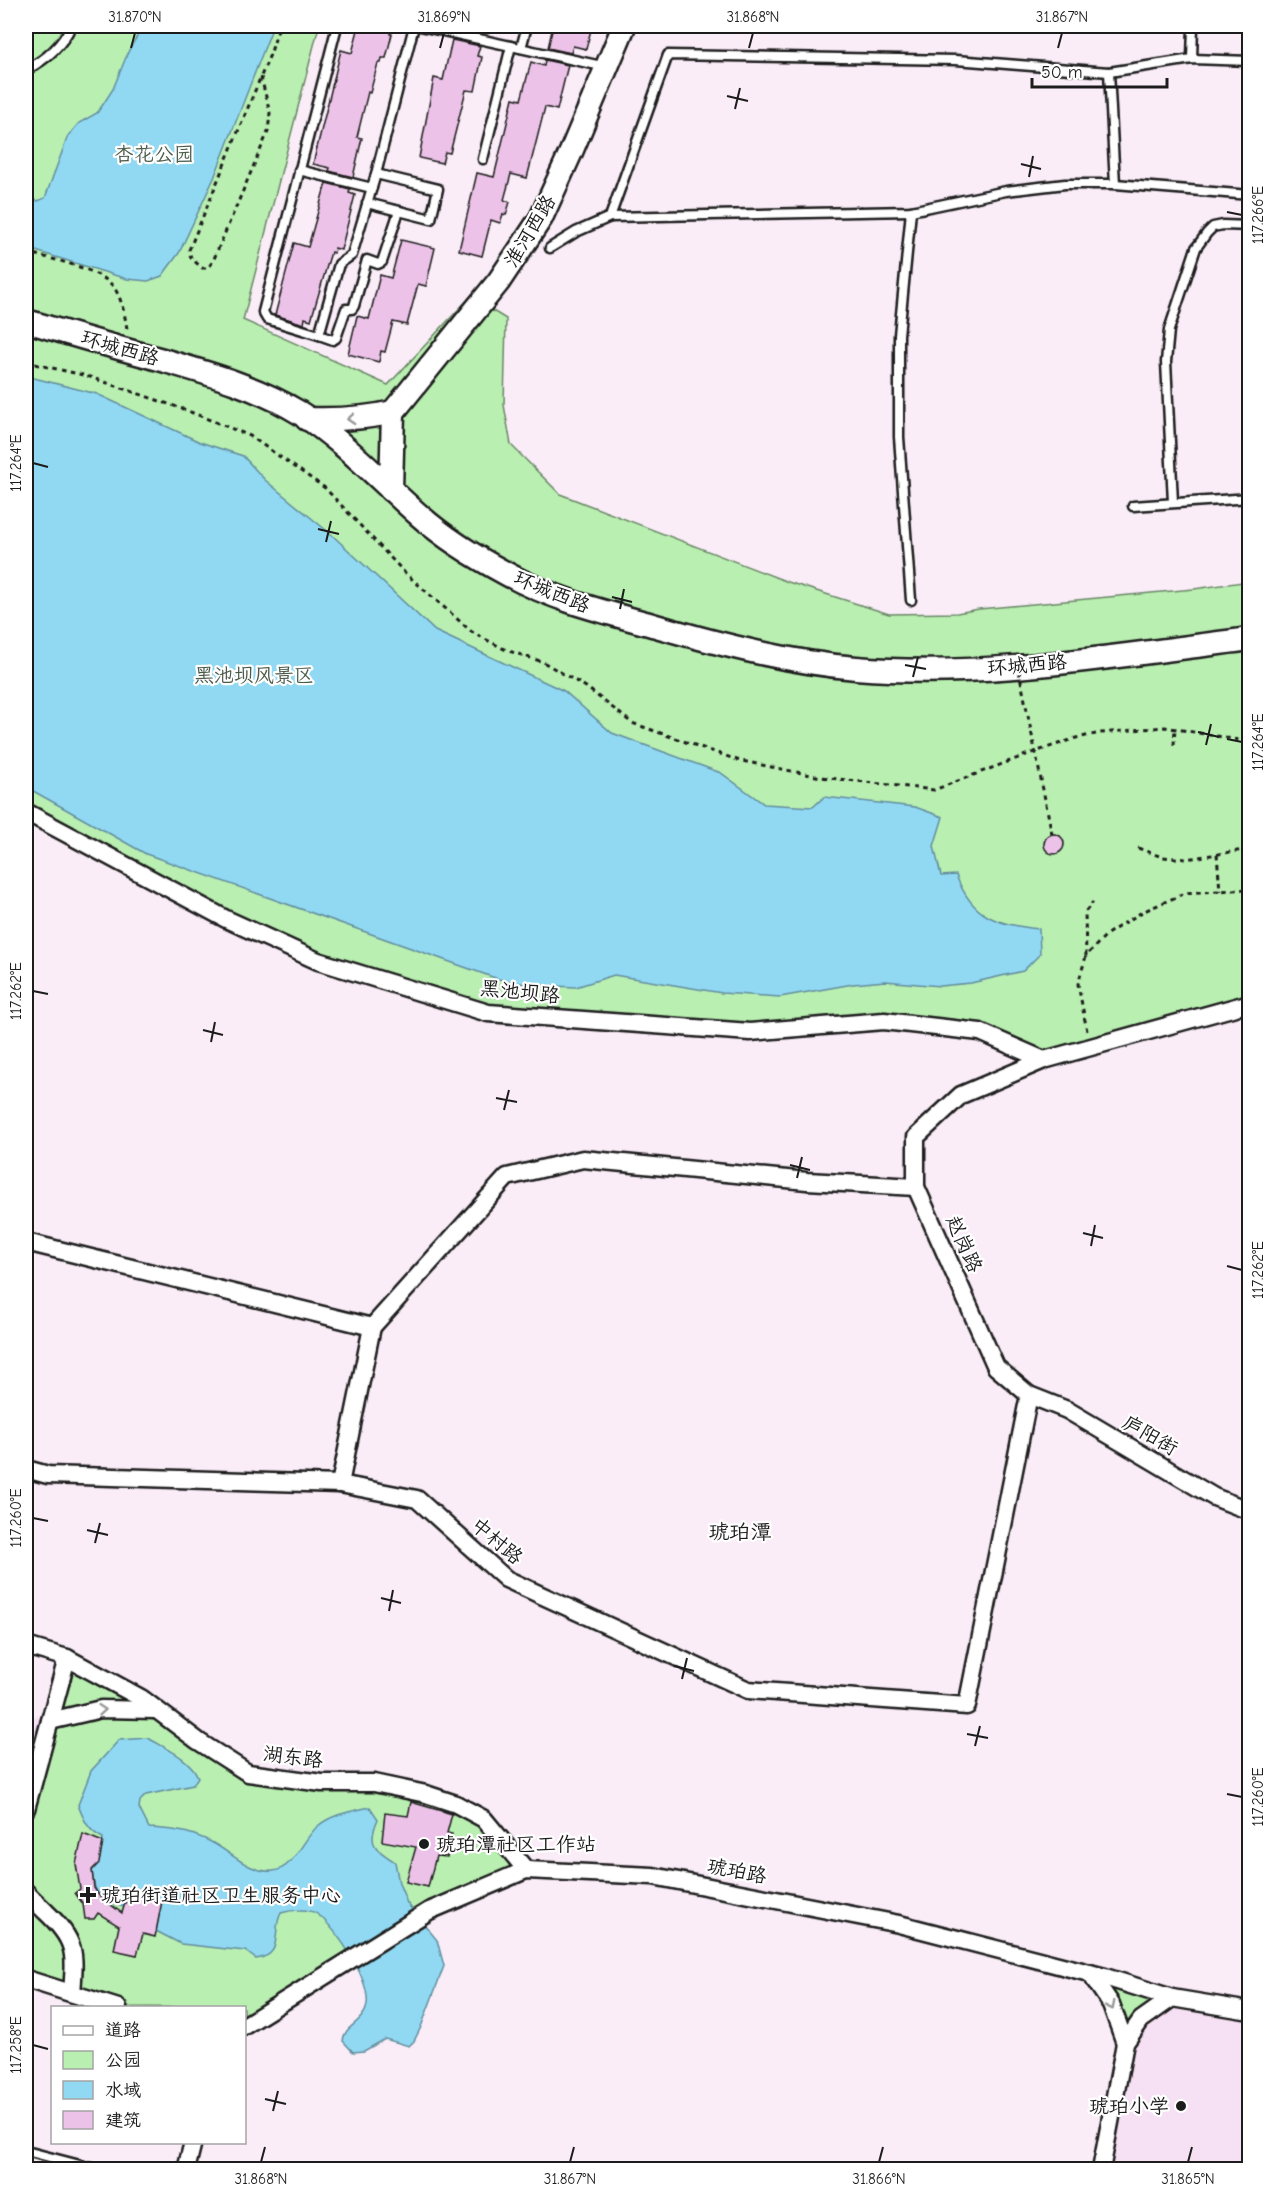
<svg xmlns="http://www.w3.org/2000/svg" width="1275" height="2195" font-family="'Comic Neue','LXGW WenKai TC',sans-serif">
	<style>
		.built { fill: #f6e0f4 }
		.green { fill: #b9efb1; stroke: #6a8666; stroke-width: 1.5 }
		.water { fill: #91d9f3; stroke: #628d9d; stroke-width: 1.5 }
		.building { fill: #edc2e9; stroke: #1c1c1c; stroke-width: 1.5 }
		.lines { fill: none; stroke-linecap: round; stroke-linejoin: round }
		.lane-casing { stroke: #1c1c1c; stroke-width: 13 }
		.street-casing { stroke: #1c1c1c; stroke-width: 21 }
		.secondary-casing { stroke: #1c1c1c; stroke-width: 27 }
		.path { stroke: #1c1c1c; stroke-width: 3; stroke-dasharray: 4.5 4.5; stroke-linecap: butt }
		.lane { stroke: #fff; stroke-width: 8 }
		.street { stroke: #fff; stroke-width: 16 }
		.secondary { stroke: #fff; stroke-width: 22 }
		.path-bridge { stroke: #1c1c1c; stroke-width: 3; stroke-dasharray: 4.5 4.5; stroke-linecap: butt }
		.oneway { stroke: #999 }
		.ticks { fill: none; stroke: #1c1c1c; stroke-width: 2 }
		.poi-dot { fill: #1c1c1c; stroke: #fff; stroke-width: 2 }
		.labels { text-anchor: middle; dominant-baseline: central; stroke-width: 4.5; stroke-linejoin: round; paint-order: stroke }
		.park-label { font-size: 20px; fill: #4b5b49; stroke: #fff }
		.street-label { font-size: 20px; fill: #1c1c1c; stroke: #fff }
		.poi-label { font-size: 20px; fill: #1c1c1c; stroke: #fff; text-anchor: start }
		.neighbourhood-label { font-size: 21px; fill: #1c1c1c; stroke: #fff }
		.neatline { fill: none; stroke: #1c1c1c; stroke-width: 2 }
		.ticks-label { font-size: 15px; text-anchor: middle; fill: #1c1c1c }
	</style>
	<rect width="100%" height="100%" fill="#faedf8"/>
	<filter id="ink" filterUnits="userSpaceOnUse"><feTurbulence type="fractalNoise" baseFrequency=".0167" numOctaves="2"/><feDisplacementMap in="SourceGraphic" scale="12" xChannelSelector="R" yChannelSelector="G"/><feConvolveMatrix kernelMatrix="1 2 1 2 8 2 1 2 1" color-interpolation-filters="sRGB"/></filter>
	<g filter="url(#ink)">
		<!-- built -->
		<g class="built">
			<path d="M26,1713l24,8 -24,88z"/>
			<path d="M1172,1998l77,13v158l-148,1 24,-127z"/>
		</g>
		<!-- green -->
		<g class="green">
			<path d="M26,26h293l-76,294 145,65 82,-88 36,22 -2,86 7,40 49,49 228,88 101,32 68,-1 22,-4 215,-20 55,-8v422l-205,57 -64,-28 -96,-11 -134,11 -262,-19 -170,-52 -292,-149z"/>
			<path d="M67,1658l181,115 126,10 110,36 42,51 -97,41 -184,115 -1,-18 -126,-1 -92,-28v-170z"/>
			<path d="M1105,1977l67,21 -47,45z"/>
		</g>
		<!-- water -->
		<g class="water">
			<path d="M143,26h130l-59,152 -35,75 -17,23 -14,5 -21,-2 -101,-31v-50l12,3 7,-3 23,-62 11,-13 18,-10 7,-10 9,-14 16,-39z"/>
			<path d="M26,376l71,18 103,48 43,14 22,24 67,55 103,96 129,60 48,42 109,40 43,31 49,3 11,-10 91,10 28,10 -9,29 7,30 15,-1c16,43 41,49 83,54l1,25 -17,17 -52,12 -31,3 -55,-5 -32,3 -73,13 -58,-4 -108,-18 -38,12 -46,-2 -32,-6 -352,-125 -120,-67z"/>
			<path d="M148,1738c17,10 42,20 50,39l-5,8 -47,10 -6,6 -1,7 10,20c21,1 39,3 58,12 21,9 42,34 66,31 21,-2 31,-34 45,-45 14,-12 35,-15 52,-19l8,12c-11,25 -4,29 17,43l4,21 8,20 30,37 7,26 -23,61 -7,14 -5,5 -24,-7 -21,12 -11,1 -10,-11c1,-15 18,-17 23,-32 8,-24 -29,-81 -49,-95 -9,-6 -26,-4 -36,-1 -10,19 4,42 -25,46l-11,-8 -64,-7 -25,-13 5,-30 -33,-8 -4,14c-24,-5 -30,-12 -32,-36l7,-8 4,-25c-15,-7 -19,-18 -25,-33l13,-34 28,-31z"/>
		</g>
		<!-- building -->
		<g class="building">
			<path d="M359,26l32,2 -1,6h2l-6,24h-4l-1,5h-3l-8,30 -2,-1 -11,45 5,1 -9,39 -24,-6 1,-3 -17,-4 28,-114 11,3z"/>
			<path d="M553,26h39l-6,23 -13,-3 -2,7 -23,-5z"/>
			<path d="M452,40l28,6 -3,10 5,1 -7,34 -9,-1 -16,63 -5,-1 -3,11 -23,-5 15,-80 9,2z"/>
			<path d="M545,60l23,5 -11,45 -12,-3 -18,71 -16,-4 -7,26 6,2 -4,13 -3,-1 -3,9 -9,-3 -9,36 -23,-6 18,-77 17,4 19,-79 8,2 10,-38 13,4z"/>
			<path d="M326,183l24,6 -1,4 6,2 -14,55 -6,-2 -1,5 -3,-1 -20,68 -6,-2 -1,6 -29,-9 19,-72 14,4z"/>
			<path d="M401,240l34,8 -9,38 -8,-2 -11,41 -14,-3 -8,30 -4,-1 -2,11 -31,-8 9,-38 12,3 11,-44 11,3z"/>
			<circle cx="1054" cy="844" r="10"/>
			<path d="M411,1802l41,12 -5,19 5,1 -5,23 -11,-1 -8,31 -22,-5 10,-35 -34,-6 3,-28 23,3z"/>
			<path d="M83,1834l20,8 -4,21 -7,7 2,18 6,9 22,16 6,-20 34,8 -7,36 -12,-3 -6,21 -23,-5 5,-24 -21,-13 -4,6h-9l-2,-15 -8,-11 5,-4 -4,-25z"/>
		</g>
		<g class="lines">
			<defs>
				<g id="lane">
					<path d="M420,26l186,41"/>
					<path d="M521,48l6,-22"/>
					<path d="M1192,59l1,-33"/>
					<path d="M26,70c19,-10 36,-24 45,-44"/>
					<path d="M1109,72l6,112"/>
					<path d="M483,159l28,-113"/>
					<path d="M299,170l73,18"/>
					<path d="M367,203l64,16 7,-30 -62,-15"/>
					<path d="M399,211l-17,51 -4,2 -11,-4 -13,46 -2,3h-6l-10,29 -3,2 -14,-5 20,-71 13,-9 24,-81 38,-148"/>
					<path d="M911,211l-12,124v102l12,163"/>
					<path d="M610,217l58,-162 288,5 153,12 83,-13 58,2"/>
					<path d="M550,248l26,-16 34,-15 301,-6 95,-20 59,-7h50l135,11"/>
					<path d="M319,335l-52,-16 -4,-7 74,-286"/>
					<path d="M1173,502l-7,-140 3,-32 27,-82 11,-15 6,-6 10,-2 27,1"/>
					<path d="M1133,506l117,-8"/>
					<path d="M26,2151l73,19"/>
				</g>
				<g id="street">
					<path d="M26,812l200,107 92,42 170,52 262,19 134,-11 96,11 64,28"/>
					<path d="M26,1242l346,85 135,-150 76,-18 224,22 109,6"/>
					<path d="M1029,1395l38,15 147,87 36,14"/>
					<path d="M26,1469l22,6 292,9 77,15 89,80 242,111 219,16 62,-311 -33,-28 -80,-180v-50l45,-42 83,-35 206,-57"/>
					<path d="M340,1484l32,-157"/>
					<path d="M26,1646l41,12 74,40 57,43 50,32 74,10h52l52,11 30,10 28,15 42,51"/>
					<path d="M50,1721l51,-12 55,1"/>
					<path d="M26,1809l41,-151"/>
					<path d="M26,1892c6,7 13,13 20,20 31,29 29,41 26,81"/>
					<path d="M1090,1973l21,31 14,39"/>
					<path d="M26,1979l92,29"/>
					<path d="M244,2026l185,-115 97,-41 127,6 246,48 206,53 67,21 78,13"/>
					<path d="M186,2170l7,-28"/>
					<path d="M1101,2170l24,-127 16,-23 31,-22"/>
				</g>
				<g id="secondary">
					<path d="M26,321c42,12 84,25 126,36 51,15 102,28 148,56 44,28 81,69 120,103 26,23 57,42 87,58 47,26 98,38 149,52 66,19 132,36 200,42 131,11 264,-13 394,-29"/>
					<path d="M393,412l106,-131 42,-63 30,-66 53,-126"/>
					<path d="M307,419c30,1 57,0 86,-7"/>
					<path d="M391,490l2,-78"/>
				</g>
			</defs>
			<!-- lane casing -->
			<use href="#lane" class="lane-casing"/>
			<!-- street casing -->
			<use href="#street" class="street-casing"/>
			<!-- secondary casing -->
			<use href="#secondary" class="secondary-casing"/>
			<!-- path -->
			<g class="path">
				<path d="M261,77l9,36 -2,19 -55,129 -5,7h-6l-11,-10 -2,-8 82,-198 8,-26"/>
				<path d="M26,252c23,7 76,16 89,37 7,11 10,27 12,40"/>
				<path d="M26,362l61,14 96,33 67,27 75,52 79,84 68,60 34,18 37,12 43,25 46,36 105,37 84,17 113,13 92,-35 50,-17 25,-5 64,-6 85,15"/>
				<path d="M1174,745l1,-17"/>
				<path d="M1138,848l24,9 24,2 64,-10"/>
				<path d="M1217,854l3,37"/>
				<path d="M1086,956l-1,-44 8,-10"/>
				<path d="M1087,1031l-9,-47 8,-28 21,-22 35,-22 43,-19 65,-4"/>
			</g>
			<!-- lane -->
			<use href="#lane" class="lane"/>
			<!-- street -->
			<use href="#street" class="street"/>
			<!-- secondary -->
			<use href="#secondary" class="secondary"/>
			<!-- path-bridge -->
			<path class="path-bridge" d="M1019,671l33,163"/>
		</g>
		<!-- one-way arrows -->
		<defs><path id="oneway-chevron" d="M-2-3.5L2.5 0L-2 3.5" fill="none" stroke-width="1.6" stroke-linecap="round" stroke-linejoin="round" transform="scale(1.5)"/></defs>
		<g class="oneway">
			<use href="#oneway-chevron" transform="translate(351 419) rotate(177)"/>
			<use href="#oneway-chevron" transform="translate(102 1710) rotate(-5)"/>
			<use href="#oneway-chevron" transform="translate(1111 2006) rotate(63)"/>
		</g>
	</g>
	<!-- ticks -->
	<path class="ticks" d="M131,48l4,-15M440,48l4,-15M749,48l4,-15M1058,48l4,-15M727,96l21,5M735,109l5,-21M1021,164l20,5M1029,177l4,-21M1227,212l15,3M33,463l15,4M318,529l21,5M326,542l5,-21M612,597l20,5M620,609l4,-20M905,665l21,4M913,677l5,-20M1198,732l21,5M1227,739l15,3M1206,745l5,-21M33,991l15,3M203,1030l20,5M211,1042l4,-20M496,1098l21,4M504,1110l5,-20M790,1165l20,5M797,1178l5,-21M1083,1233l20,5M1091,1246l4,-21M1227,1266l15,4M33,1518l15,3M87,1530l21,5M95,1543l5,-20M381,1598l20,5M389,1611l4,-21M674,1666l20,5M682,1679l5,-21M967,1734l21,4M975,1746l5,-20M1227,1794l15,3M33,2045l15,4M265,2099l21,5M273,2111l5,-20M261,2162l4,-15M570,2162l4,-15M879,2162l4,-15M1188,2162l4,-15"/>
	<!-- markers -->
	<g class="poi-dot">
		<circle cx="424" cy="1844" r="6"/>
		<path d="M85 1886h6v6h6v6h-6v6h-6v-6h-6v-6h6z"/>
		<circle cx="1181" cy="2106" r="6"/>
	</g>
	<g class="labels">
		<!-- park labels -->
		<g class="park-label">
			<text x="154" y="154">杏花公园</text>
			<text x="254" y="675">黑池坝风景区</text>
		</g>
		<!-- street labels -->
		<g class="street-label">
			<text transform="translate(530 231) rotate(-59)">淮河西路</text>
			<text transform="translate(120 348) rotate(16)">环城西路</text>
			<text transform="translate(552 592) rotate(22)">环城西路</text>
			<text transform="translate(1027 665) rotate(-5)">环城西路</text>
			<text transform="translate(520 992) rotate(6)">黑池坝路</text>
			<text transform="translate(964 1244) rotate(66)">赵岗路</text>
			<text transform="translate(1150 1435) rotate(30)">庐阳街</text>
			<text transform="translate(497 1541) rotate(40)">中村路</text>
			<text transform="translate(293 1757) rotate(7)">湖东路</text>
			<text transform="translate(737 1871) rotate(11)">琥珀路</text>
		</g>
		<!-- poi labels -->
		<g class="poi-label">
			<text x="436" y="1844">琥珀潭社区工作站</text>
			<text x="101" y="1895">琥珀街道社区卫生服务中心</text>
			<text x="1169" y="2106" text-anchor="end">琥珀小学</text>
		</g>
		<!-- neighbourhood labels -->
		<g class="neighbourhood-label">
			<text x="740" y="1532">琥珀潭</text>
		</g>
	</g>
	<!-- margin -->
	<rect width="1275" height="2195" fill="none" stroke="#fff" stroke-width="66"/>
	<!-- legend -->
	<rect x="51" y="2006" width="195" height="138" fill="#ffffff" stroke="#a4a4a4" stroke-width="1.5"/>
	<rect x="63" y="2026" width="30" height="9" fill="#ffffff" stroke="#a4a4a4" stroke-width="1.5"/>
	<text x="105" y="2036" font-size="18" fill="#1c1c1c">道路</text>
	<rect x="63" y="2051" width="30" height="18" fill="#b9efb1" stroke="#a4a4a4" stroke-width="1.5"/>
	<text x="105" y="2066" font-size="18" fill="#1c1c1c">公园</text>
	<rect x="63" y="2081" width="30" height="18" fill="#91d9f3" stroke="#a4a4a4" stroke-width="1.5"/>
	<text x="105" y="2096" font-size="18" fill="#1c1c1c">水域</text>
	<rect x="63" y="2111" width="30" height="18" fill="#edc2e9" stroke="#a4a4a4" stroke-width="1.5"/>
	<text x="105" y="2126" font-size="18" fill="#1c1c1c">建筑</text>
	<!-- scale -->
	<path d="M1032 78v9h135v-9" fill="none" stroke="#1c1c1c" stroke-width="3"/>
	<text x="1041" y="78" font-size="18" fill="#1c1c1c" stroke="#ffffff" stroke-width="4.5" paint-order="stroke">50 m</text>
	<rect x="33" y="33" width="1209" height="2129" class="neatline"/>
	<g class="ticks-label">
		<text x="135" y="22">31.870°N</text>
		<text x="444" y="22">31.869°N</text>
		<text x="753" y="22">31.868°N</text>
		<text x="1062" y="22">31.867°N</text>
		<text transform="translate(1258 215) rotate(-90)" y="5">117.266°E</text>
		<text transform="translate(16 463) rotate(-90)" y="5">117.264°E</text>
		<text transform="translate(1258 742) rotate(-90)" y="5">117.264°E</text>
		<text transform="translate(16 991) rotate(-90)" y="5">117.262°E</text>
		<text transform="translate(1258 1270) rotate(-90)" y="5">117.262°E</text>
		<text transform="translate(16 1518) rotate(-90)" y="5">117.260°E</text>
		<text transform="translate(1258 1797) rotate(-90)" y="5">117.260°E</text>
		<text transform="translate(16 2045) rotate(-90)" y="5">117.258°E</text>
		<text x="261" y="2184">31.868°N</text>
		<text x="570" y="2184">31.867°N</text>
		<text x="879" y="2184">31.866°N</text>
		<text x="1188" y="2184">31.865°N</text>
	</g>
</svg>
